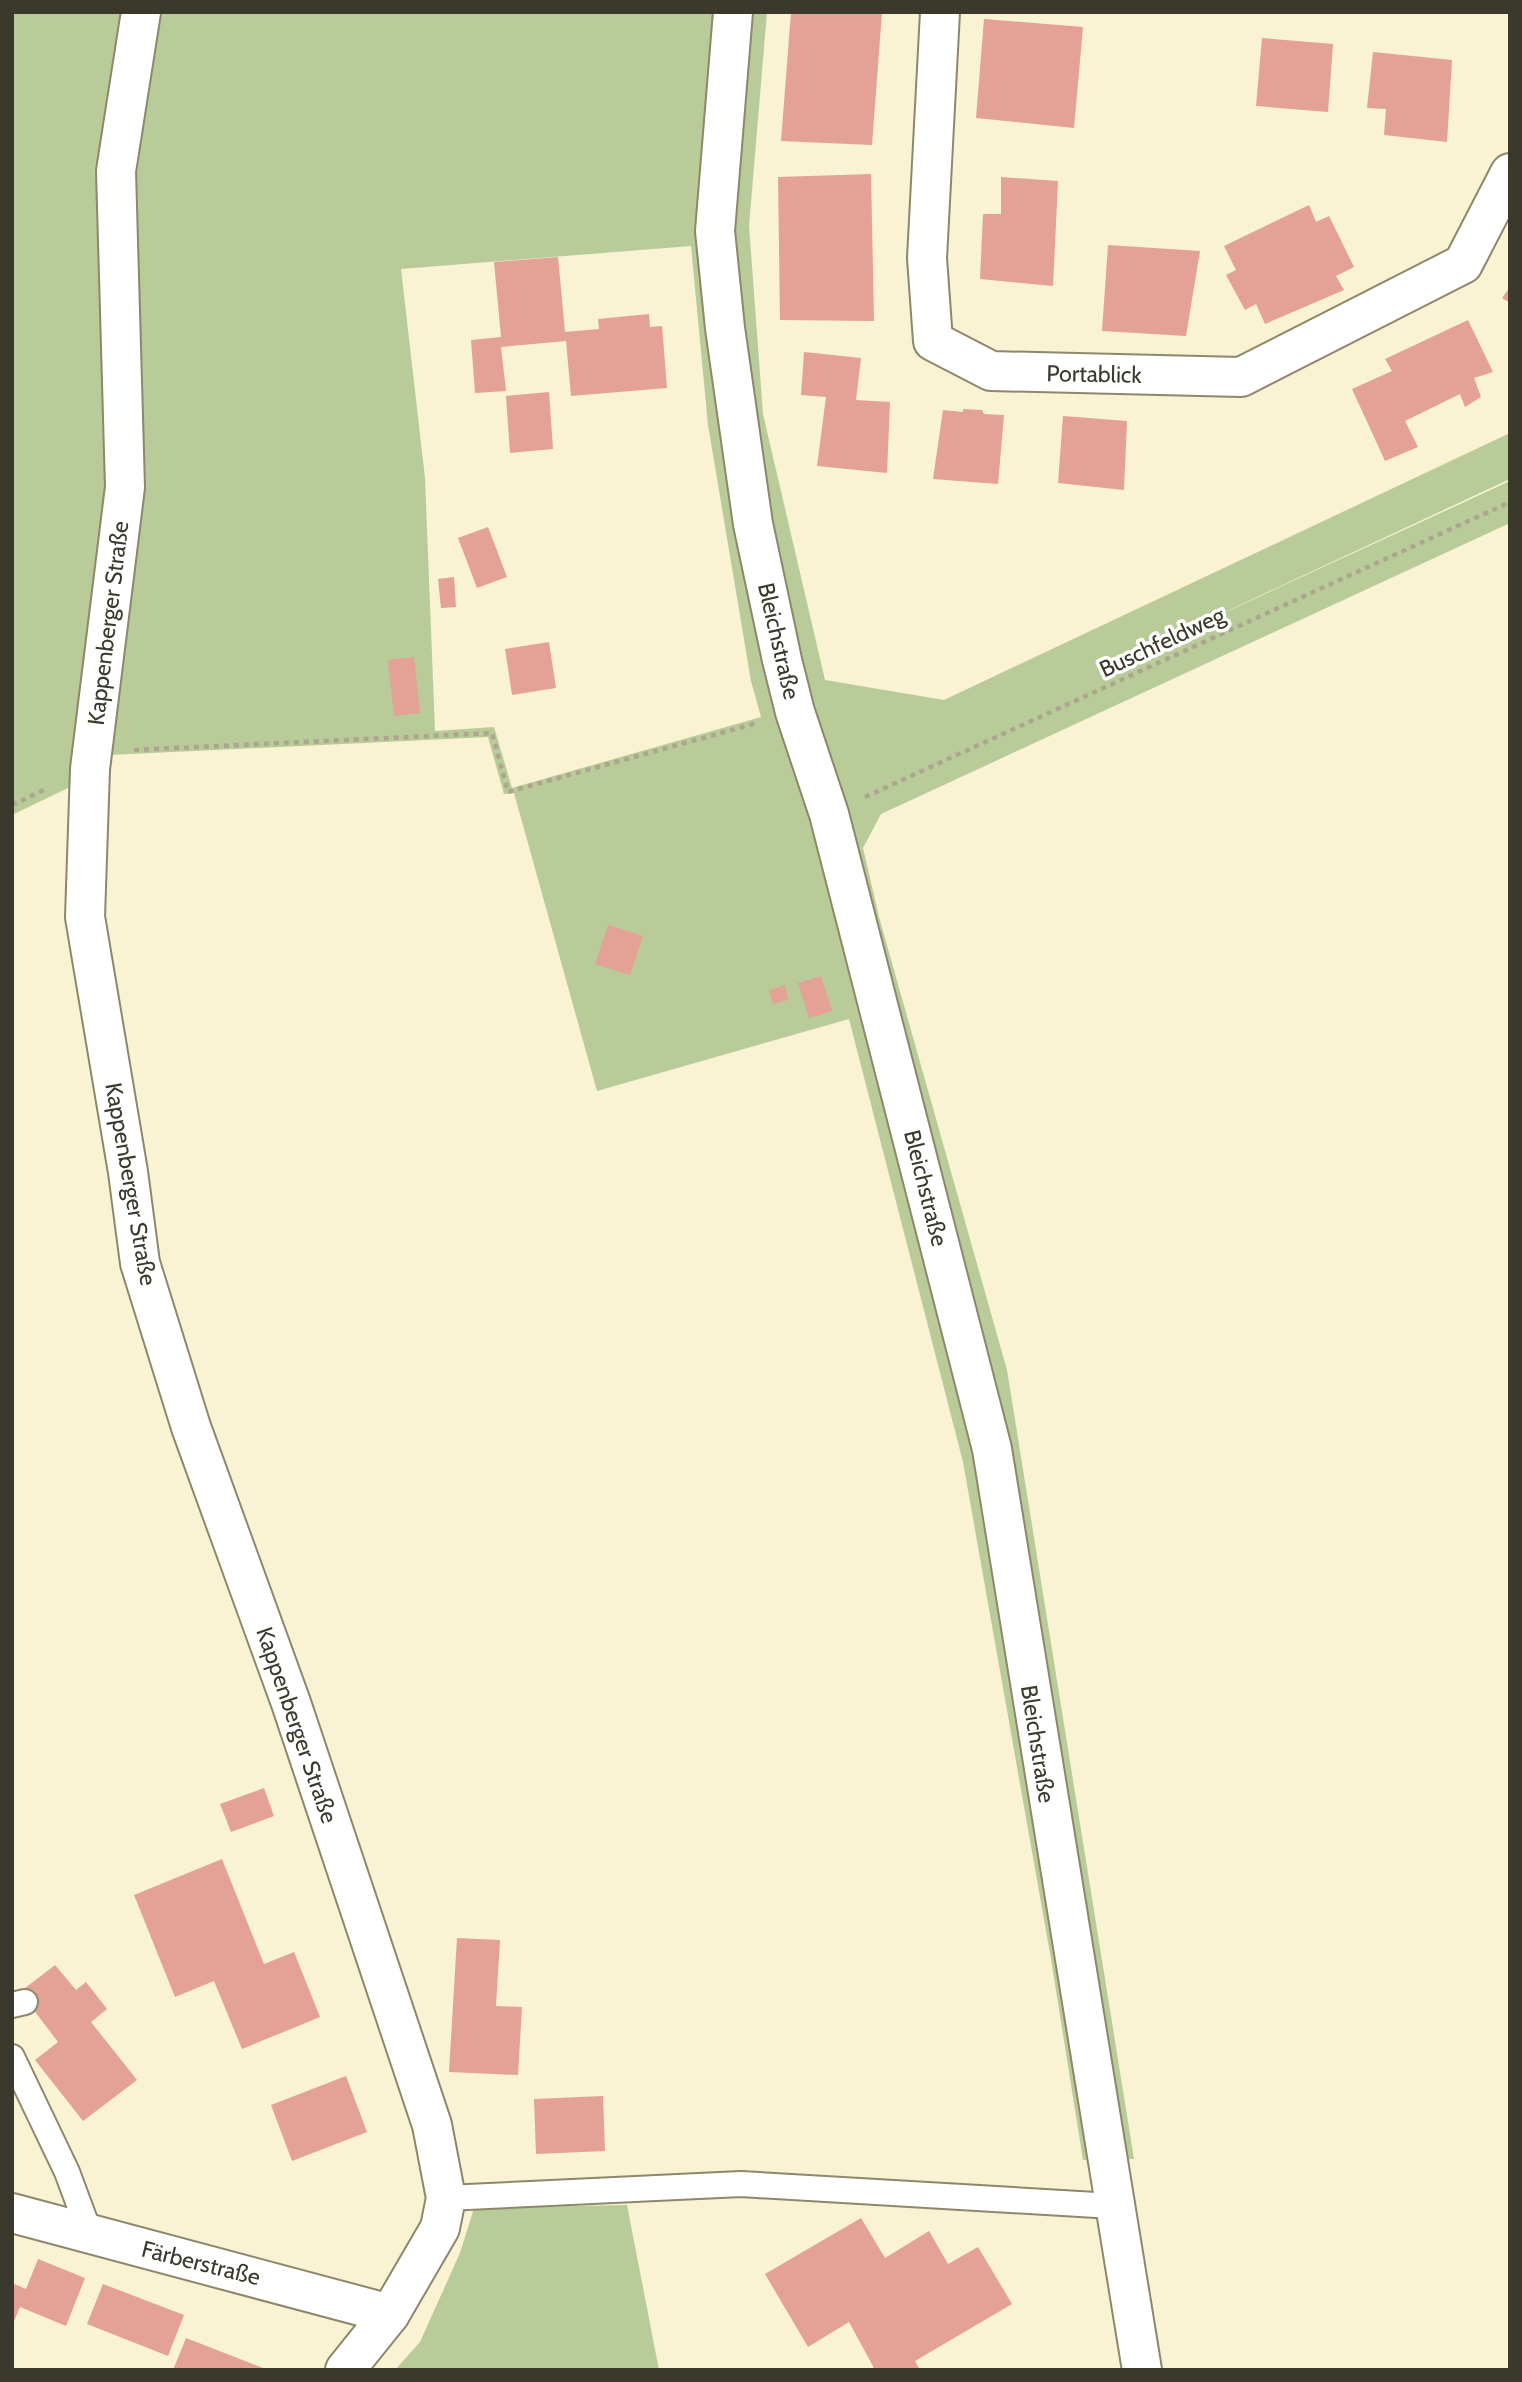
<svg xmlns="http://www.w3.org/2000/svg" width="1522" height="2382" font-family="Cabin,sans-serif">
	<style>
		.green { fill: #b8cb98; fill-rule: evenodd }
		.building { fill: #e3a295 }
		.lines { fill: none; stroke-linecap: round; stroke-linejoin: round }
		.service-casing { stroke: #8d876b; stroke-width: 28 }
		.minor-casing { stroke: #8d876b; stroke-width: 42 }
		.path { stroke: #aca68f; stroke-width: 4.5; stroke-dasharray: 5 5; stroke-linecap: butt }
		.service { stroke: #fff; stroke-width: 24 }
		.minor { stroke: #fff; stroke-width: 38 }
		.labels { text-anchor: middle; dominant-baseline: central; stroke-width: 7; stroke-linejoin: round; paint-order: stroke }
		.street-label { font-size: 23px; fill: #3b382c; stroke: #fff }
	</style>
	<rect width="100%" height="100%" fill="#f9f2d3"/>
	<!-- green -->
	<g class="green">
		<path d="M12,12h755l-18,214 14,188 62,266 119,20 566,-267v46l-332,155 332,-153v42l-629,291 -18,34 16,69 128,453 127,789 -51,1 -32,-201 -88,-497 -114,-443 -252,72 -83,-298 -10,1 -16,-57 -378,18 -15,20 -83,40zM691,246l17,179 43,256 10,36 -249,71 -18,-61 -59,4 -10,-253 -24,-209z"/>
		<path d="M627,2205l32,165h-264l25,-28 40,-89 14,-45z"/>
	</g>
	<!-- building -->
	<g class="building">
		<path d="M791,12h91l-10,133 -91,-4z"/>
		<path d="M984,19l99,8 -9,101 -98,-10z"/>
		<path d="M1262,38l71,6 -5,68 -72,-6z"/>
		<path d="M1373,52l79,8 -5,82 -63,-7 2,-26 -19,-1z"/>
		<path d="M871,174l3,147 -94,-1 -2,-143z"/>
		<path d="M1001,177l57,4 -5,105 -73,-7 3,-65h18z"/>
		<path d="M1309,205l7,17 13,-6 25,51 -18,9 8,14 -79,34 -9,-20 -11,6 -19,-35 10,-5 -12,-24z"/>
		<path d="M1108,245l92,6 -14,85 -84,-5z"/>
		<path d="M558,257l7,75 34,-3 -1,-10 51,-5 1,13 12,-1 5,62 -96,8 -5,-55 -65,6 5,44 -31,2 -4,-53 30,-3 -7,-75z"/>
		<path d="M1510,287v16l-8,-5z"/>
		<path d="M1468,320l25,52 -19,6 7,19 -16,10 -5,-13 -55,27 13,26 -33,14 -33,-72 40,-18 -7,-12z"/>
		<path d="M804,352l57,6 -5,42 34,2 -3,71 -70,-7 9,-69 -25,-2z"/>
		<path d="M549,392l4,57 -43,4 -4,-57z"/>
		<path d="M963,409l19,1 2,4 20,1 -6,69 -65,-5 10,-69 20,2z"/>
		<path d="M1063,416l64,5 -3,69 -66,-7z"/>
		<path d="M488,527l19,50 -30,11 -19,-50z"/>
		<path d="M454,577l2,30 -15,1 -3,-29z"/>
		<path d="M549,642l7,46 -44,7 -7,-46z"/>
		<path d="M414,657l6,56 -26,3 -6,-56z"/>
		<path d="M608,925l35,11 -13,39 -35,-11z"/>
		<path d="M821,976l11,35 -23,7 -11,-35z"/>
		<path d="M785,985l3,15 -15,4 -4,-14z"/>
		<path d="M264,1788l10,28 -43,16 -11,-28z"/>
		<path d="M222,1859l42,105 30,-12 26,65 -78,32 -28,-68 -39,16 -41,-102z"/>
		<path d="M457,1938l43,2 -4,66 26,1 -4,68 -69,-3z"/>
		<path d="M55,1965l21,25 10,-8 21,27 -16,13 46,58 -54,41 -48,-61 23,-18 -38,-50z"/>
		<path d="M346,2076l21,56 -75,29 -21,-56z"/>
		<path d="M603,2096l2,55 -69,3 -2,-55z"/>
		<path d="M861,2218l24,40 44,-27 19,33 30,-17 34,57 -97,57 5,9h-45l-26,-48 -41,25 -43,-73z"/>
		<path d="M38,2259l47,19 -19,48 -46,-19 -8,19v-43l14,6z"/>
		<path d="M103,2284l81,31 -16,41 -81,-32z"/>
		<path d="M186,2338l82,32h-95z"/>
	</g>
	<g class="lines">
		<defs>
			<g id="service">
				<path d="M12,2005l13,-3"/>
				<path d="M12,2057l55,115 23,62"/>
				<path d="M446,2198l295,-14 372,22"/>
			</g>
			<g id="minor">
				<path d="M141,12l-25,159 9,316 -35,282 -5,148 43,255 12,91 51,164 100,276 141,422 14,73 -6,30 -50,86 -45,56"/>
				<path d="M733,12l-18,219 10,97 28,196 29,136 13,52 34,102 163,635 150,921"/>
				<path d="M940,12l-13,246 6,83 58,30 250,6 222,-113 47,-91"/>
				<path d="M12,2213l378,101"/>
			</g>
		</defs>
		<!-- service casing -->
		<use href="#service" class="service-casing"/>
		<!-- minor casing -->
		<use href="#minor" class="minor-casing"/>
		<!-- path -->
		<g class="path">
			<path d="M134,750l358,-17 16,59 249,-69"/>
			<path d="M865,797l645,-295"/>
			<path d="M12,805l36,-17"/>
		</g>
		<!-- service -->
		<use href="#service" class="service"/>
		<!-- minor -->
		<use href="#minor" class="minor"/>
	</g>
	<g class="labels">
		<!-- street labels -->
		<g class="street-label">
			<text transform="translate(1094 374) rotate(1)">Portablick</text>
			<text transform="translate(108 623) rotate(-83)">Kappenberger Straße</text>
			<text transform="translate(779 641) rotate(77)">Bleichstraße</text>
			<text transform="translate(1162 642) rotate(-25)">Buschfeldweg</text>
			<text transform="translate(131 1184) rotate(80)">Kappenberger Straße</text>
			<text transform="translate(926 1188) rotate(76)">Bleichstraße</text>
			<text transform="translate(297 1725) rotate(71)">Kappenberger Straße</text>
			<text transform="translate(1038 1744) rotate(81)">Bleichstraße</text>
			<text transform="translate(201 2263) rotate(14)">Färberstraße</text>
		</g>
	</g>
	<!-- border -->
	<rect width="1522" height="2382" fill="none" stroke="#3b382c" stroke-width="28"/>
</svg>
